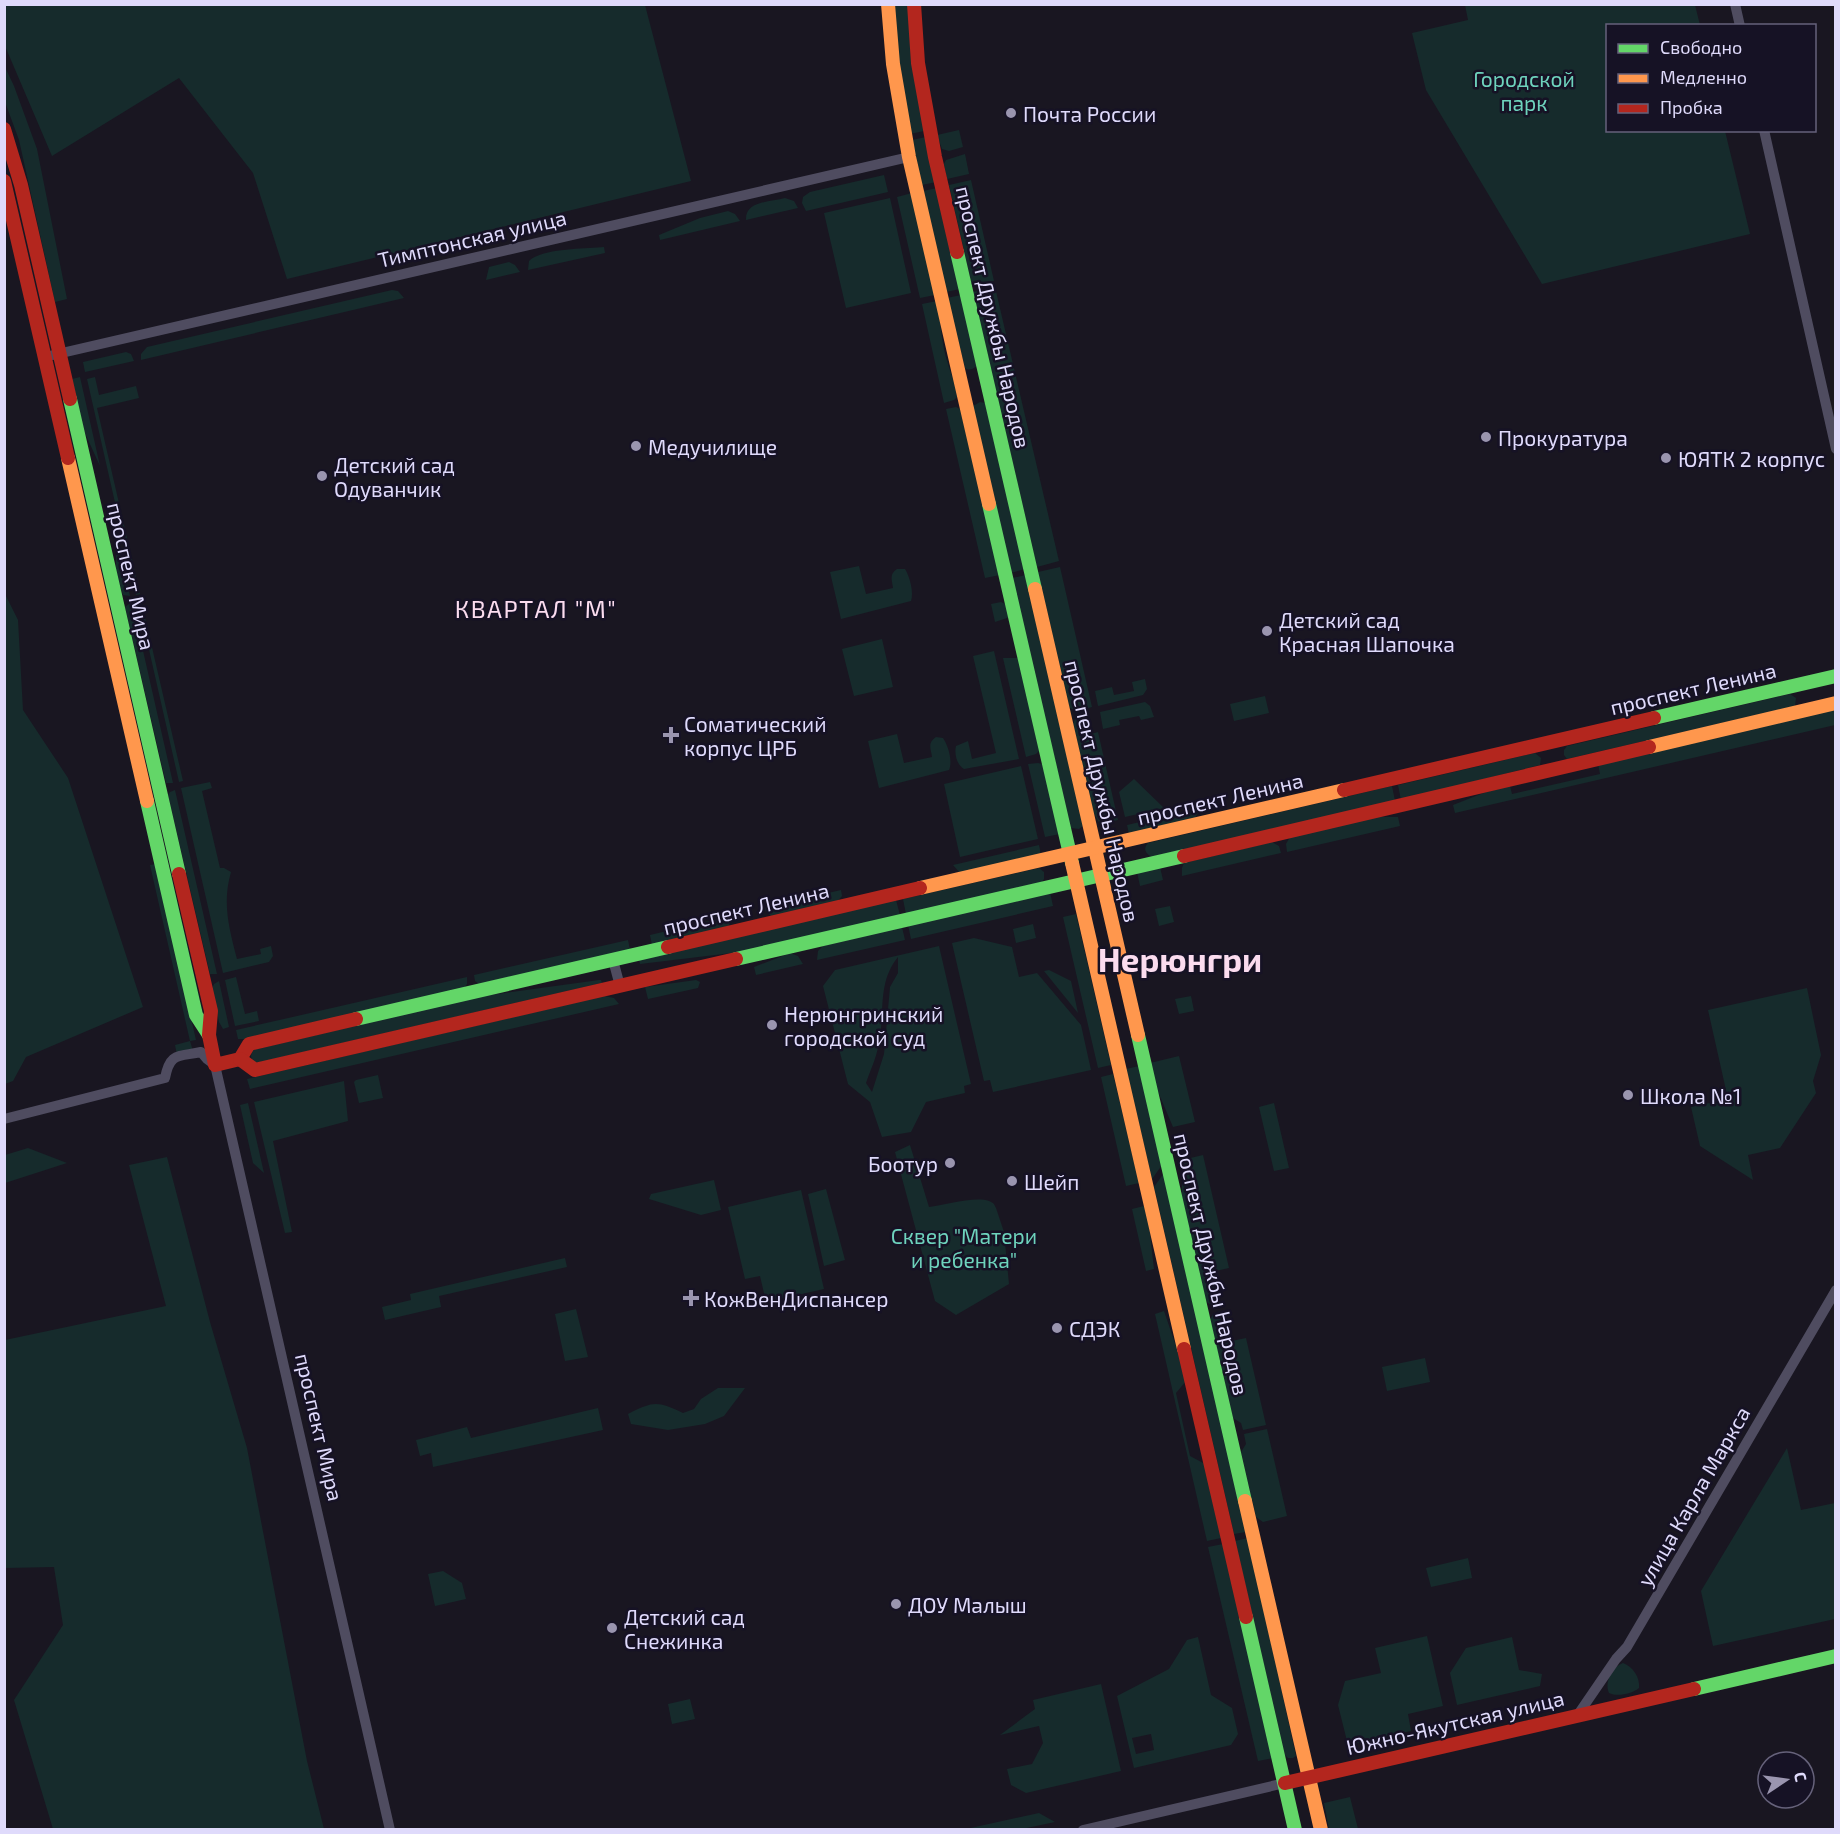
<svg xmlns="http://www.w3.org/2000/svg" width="1840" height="1834" font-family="'Exo 2',sans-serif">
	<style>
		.green { fill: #162b2c; fill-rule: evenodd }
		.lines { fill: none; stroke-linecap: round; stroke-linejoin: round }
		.street { stroke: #4f4c60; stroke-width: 10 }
		.fast { stroke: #63d668; stroke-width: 14 }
		.slow { stroke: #ff974d; stroke-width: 14 }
		.jam { stroke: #b3261e; stroke-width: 14 }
		.poi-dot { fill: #9a95af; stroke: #161225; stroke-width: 2 }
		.labels { text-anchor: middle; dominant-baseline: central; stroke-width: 5; stroke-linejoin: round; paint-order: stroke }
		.park-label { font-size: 21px; fill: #6ed3bd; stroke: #161225 }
		.poi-label { font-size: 21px; fill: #dfdafb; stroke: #161225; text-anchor: start }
		.street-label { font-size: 21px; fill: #dfdafb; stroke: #161225 }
		.quarter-label { font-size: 24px; letter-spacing: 1.5px; fill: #fbdcef; stroke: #161225 }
		.town-label { font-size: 33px; font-weight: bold; fill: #fbdcef; stroke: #161225 }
	</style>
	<rect width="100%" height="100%" fill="#191621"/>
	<!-- green -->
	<g class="green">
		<path d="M5,4l640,1 46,176 -404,98 -34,-106 -74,-95 -127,78 -47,-110z"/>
		<path d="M894,5h14l16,126 -14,3 -11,-68z"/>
		<path d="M1465,5h230l5,20 -92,1v104l117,1 25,103 -208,50 -116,-194 -14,-57 56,-13z"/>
		<path d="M4,65l10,21 23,63 30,150 -12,3 -36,-162 -14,-38z"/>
		<path d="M959,130l4,17 -14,4 -7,-2 -5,-14z"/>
		<path d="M926,137l10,45 -14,3 -10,-45z"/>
		<path d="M965,154l4,20 -22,5 -3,-15 2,-4z"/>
		<path d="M884,175l4,17 -82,19 -4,-8 1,-6 7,-5z"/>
		<path d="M971,180l23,101 -22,5 -23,-101z"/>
		<path d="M937,188l23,101 -14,3 -23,-101z"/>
		<path d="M912,193l23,102 -15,3 -23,-101z"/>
		<path d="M785,198l9,3 4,7 -52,12c-1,-19 24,-18 39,-22z"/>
		<path d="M890,198l21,95 -65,15 -22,-95z"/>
		<path d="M728,211l7,3 5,7 -80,19 -1,-5 41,-17z"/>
		<path d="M604,247l1,6 -77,17 1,-9c13,-13 56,-12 75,-14z"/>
		<path d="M509,262l6,3 5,7 -34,8 3,-13z"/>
		<path d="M995,287l64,274 -22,6 -64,-275z"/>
		<path d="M392,290l6,1 6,7 -263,62v-6l6,-7z"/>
		<path d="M961,295l16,71c-4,3 -8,5 -12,2l-18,-70z"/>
		<path d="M937,301c4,21 4,42 11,63 3,11 8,20 9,33l-3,3 -10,3 -22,-99z"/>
		<path d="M126,352l5,2 3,7 -49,11 -2,-10z"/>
		<path d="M80,377l20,89 -16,-35 -12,-52z"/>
		<path d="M95,377l4,18 37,-9 3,12 -42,10 43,186 -4,1 -49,-216z"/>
		<path d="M980,402l5,1 40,166 -14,4 -38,-167z"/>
		<path d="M956,407l4,2 40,166 -15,3 -39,-169z"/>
		<path d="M116,535l14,61 -7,-1 -7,-21z"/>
		<path d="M859,566l7,28 27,-6c-1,-8 -4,-14 4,-19h8c5,8 9,24 6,32l-70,18 -11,-47z"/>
		<path d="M1060,567l32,140c-8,2 -16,6 -23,0l-31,-135z"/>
		<path d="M1026,575l57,251 -4,3 -8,-1 -59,-250z"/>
		<path d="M4,592l14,28 5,90 45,68 75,229 -117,50 -13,24 -8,3z"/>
		<path d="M141,600l42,181 -4,1 -41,-181z"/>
		<path d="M132,602l41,181h-7l-41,-176z"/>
		<path d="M1001,602l4,2 5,13 -15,5 -4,-18z"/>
		<path d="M882,639l11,48 -39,9 -12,-47z"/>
		<path d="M994,651l25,108 -55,10c-7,-4 -10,-15 -8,-23l12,-5 4,18 24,-6 -23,-97z"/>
		<path d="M1003,658h16l20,93 -3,3 -10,3z"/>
		<path d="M1145,679l2,10 -4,6 -45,11 -3,-15 17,-4 2,8 20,-4 -2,-9z"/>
		<path d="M1790,694l6,4 -1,8 -228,53 -3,-4v-5l3,-4z"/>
		<path d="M1265,696l4,17 -35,8 -4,-17z"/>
		<path d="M1145,702l5,4 4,11 -13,3 -2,-4 -20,4 1,5 -17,4 -3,-17z"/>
		<path d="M1835,709v16l-380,88 -2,-8 33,-13 24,-6 2,8 88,-20 -2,-10z"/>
		<path d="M1079,717l5,19 14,-4 20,88 -18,4 -7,-12 -20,-88 2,-5z"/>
		<path d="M897,734l7,29 28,-6c-1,-8 -5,-14 4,-20l7,1c5,7 10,23 6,32l-70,18 -11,-47z"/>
		<path d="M1535,753l6,5 -1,7 -139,35 -3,-15z"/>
		<path d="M1038,763l4,1 18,70 -15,3 -17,-73z"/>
		<path d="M1021,766l17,73 -78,18 -16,-73z"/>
		<path d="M1134,779l30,29 -39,9 -6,-25z"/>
		<path d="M210,782l2,6 -10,3 18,77h4l7,4c-9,31 -2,56 6,87l24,-5 -1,-5 11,-3 2,10 -4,6 -46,11 -42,-185z"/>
		<path d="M1392,786l3,15 -243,56c-7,-3 -9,-9 -4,-14z"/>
		<path d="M175,790l42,184h-7l-42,-179 2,-3z"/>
		<path d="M1201,808l-6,10 -66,16 -2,-9z"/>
		<path d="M1376,817h22l2,9 -113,26 -1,-8 4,-7z"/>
		<path d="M1272,842l7,4 2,7 -99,23v-8l2,-5z"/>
		<path d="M1039,845l2,10 -81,18 -7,-8z"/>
		<path d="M156,864l40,176 -6,1 3,10 -16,4 -2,-10 15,-4 -40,-176z"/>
		<path d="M1160,867l3,13 -23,6 -3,-14z"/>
		<path d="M1039,868l5,4v7l-2,3 -136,32 -3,-15z"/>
		<path d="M841,890l1,6 -5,6 -65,15 -9,-9z"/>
		<path d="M1050,892l3,14 -142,33 -3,-14z"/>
		<path d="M896,900l4,15 -160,37 -100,12 -1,-4z"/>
		<path d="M1170,906l4,16 -15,4 -4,-17z"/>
		<path d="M1076,914l35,151 -13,3 -35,-151z"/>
		<path d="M734,915l-6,12 -76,18 -2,-10z"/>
		<path d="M1033,924l3,14 -20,5 -3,-14z"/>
		<path d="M902,927l3,13 -88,20 1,-9 5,-5z"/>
		<path d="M974,938l38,9 7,30 18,-4 44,52 10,45 -98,22 -3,-12 -6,1 -32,-138z"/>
		<path d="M628,940l2,10 -151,34 -4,-3 -1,-6z"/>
		<path d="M939,946l32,138 -7,2 1,7 -39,9 -15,30 -29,5 -12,-35 -22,-18 -25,-98 12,-16zM898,957v16l-8,14 -6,67 -12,38 -6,-9c4,-12 10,-24 12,-36 8,-32 -2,-63 20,-90z"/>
		<path d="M790,953l8,3 5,8 -47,11 -2,-8z"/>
		<path d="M1049,970l22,11 7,32 -34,-42z"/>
		<path d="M236,977l9,37 12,-3 2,10 -24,5 -10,-46z"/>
		<path d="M467,977v7l-3,4 -218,51h-8l-2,-9z"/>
		<path d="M599,980h2l1,3 -346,80c-6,-5 -6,-6 -3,-13l223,-53z"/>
		<path d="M696,980l4,2 -2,6 -50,11 -3,-12z"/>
		<path d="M219,981l10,46 -6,2 -4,-7 -7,-33 2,-5z"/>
		<path d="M1807,988l14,67 -8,26 3,12 -36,55 -32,7 5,25 -53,-34 -9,-39 37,-8 -20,-89z"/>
		<path d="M604,996l10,2 5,6 -369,85 -3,-10z"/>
		<path d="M1191,996l3,15 -15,3 -4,-15z"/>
		<path d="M1179,1056l16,66 -22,5 -17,-40 -6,-24z"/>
		<path d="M1139,1066l23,99 -10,14 -26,-110z"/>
		<path d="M1113,1074l26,109 -13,3 -25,-109z"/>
		<path d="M378,1075l5,23 -24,5 -5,-21 2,-2z"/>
		<path d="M344,1081l4,40 -75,20 19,91 -7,1 -31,-131z"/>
		<path d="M248,1103l16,70 -11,-10 -13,-58z"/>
		<path d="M1274,1103l15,65 -15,3 -15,-64z"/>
		<path d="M910,1145l19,62c15,-2 46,-11 60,-6 5,2 5,3 7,7l8,24 5,52 -53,31 -21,-14 -40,-149z"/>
		<path d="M28,1148l39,15 -62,20v-28z"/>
		<path d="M1203,1155l26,113 -18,4 7,32c-5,1 -9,1 -12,-3l-24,-102v-39z"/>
		<path d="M167,1157l43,165 37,126 60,313 17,68h-271l-39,-129 49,-75 -9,-58 -49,1v-228l161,-34 -37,-141z"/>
		<path d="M1164,1173l82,359 -12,2 -80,-347z"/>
		<path d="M714,1180l7,30 -20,5 -52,-16 2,-5z"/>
		<path d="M826,1189l19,71 -21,6 -16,-72z"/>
		<path d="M801,1190l23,99 -58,13 -6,-26 -15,3 -17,-72z"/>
		<path d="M1144,1206l5,19 5,44 -8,2 -14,-62z"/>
		<path d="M565,1258l2,9 -128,29 2,11 -56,13 -3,-13 29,-7 -1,-6z"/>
		<path d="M576,1309l12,48 -23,4 -10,-47z"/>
		<path d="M1164,1311l17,50 5,20 -10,12 14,63 15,8 16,74 -14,3 -52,-227z"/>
		<path d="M1220,1311l7,31 19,-4 20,87 -23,5 -2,-7 -8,-5 -23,-98 3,-6z"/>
		<path d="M1425,1358l5,24 -43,9 -5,-24z"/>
		<path d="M718,1388h27l-21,28 -19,8 -37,6 -37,-6 -3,-10c26,-13 29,-13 55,-1l11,-4 7,-10z"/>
		<path d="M598,1408l5,22 -170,37 -2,-14 -11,3 -4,-16 51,-13 4,11z"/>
		<path d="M1267,1429l20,87 -24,6 -7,-5 -15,-65 5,-8 -2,-10z"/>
		<path d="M1787,1448l14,62 34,-7v116l-122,27 -12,-55z"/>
		<path d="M1248,1538l48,218 -3,2h-5l-3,-3 -50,-214z"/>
		<path d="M1223,1544l50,214 -15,3 -50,-214z"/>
		<path d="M1468,1558l4,20 -41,9 -5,-19z"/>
		<path d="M443,1571l19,12 4,16 -31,7 -7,-32z"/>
		<path d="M1427,1636l16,70 -35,8 3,17 -63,14 -10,-40 7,-24 36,-8 -6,-25z"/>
		<path d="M1198,1637l13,58 21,13 6,26 -7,11 -97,23 -17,-72 52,-27 18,-29zM1151,1734l3,16 -18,4 -4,-16z"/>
		<path d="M1512,1637l7,33 23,4 -2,12 -83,19 -7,-32 16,-25z"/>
		<path d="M1623,1663c10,4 17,14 16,25 -7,6 -22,9 -30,5 -5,-11 3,-26 14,-30z"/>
		<path d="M1101,1684l20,87 -95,22 -15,-8 -4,-16 25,-5 11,-21 -4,-17 -39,9 35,-26 -2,-9z"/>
		<path d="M690,1699l5,20 -23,5 -4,-20z"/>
		<path d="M1350,1797l8,32h-29l-5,-26z"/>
		<path d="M1039,1813l16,9 -33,7h-56z"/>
	</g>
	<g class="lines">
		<!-- street -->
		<g class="street">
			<path d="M1735,4l5,22"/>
			<path d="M1764,130l72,319"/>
			<path d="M53,355l856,-198"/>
			<path d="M613,960l7,26"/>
			<path d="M4,1119l161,-41c5,-26 13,-21 36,-26l6,7 8,6 175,765"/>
			<path d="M1577,1716l39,-57 11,-12 209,-357"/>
			<path d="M1083,1830l202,-47"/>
		</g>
		<!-- fast -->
		<g class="fast">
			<path d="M957,252l78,337"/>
			<path d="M70,399l109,475"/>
			<path d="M989,504l83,359"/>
			<path d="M1654,718l182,-42"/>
			<path d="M147,801l49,214 13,20"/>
			<path d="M736,959l448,-103"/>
			<path d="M356,1019l312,-72"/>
			<path d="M1138,1035l107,466"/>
			<path d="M1246,1617l49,213"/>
			<path d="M1694,1689l142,-33"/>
		</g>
		<!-- slow -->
		<g class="slow">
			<path d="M888,4l5,60 16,93 80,347"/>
			<path d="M68,458l79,343"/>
			<path d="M1035,589l103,446"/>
			<path d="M1649,747l187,-44"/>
			<path d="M1072,863l112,486"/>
			<path d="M920,888l424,-98"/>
			<path d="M1245,1501l76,329"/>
		</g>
		<!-- jam -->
		<g class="jam">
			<path d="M914,4l4,59 17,94 22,95"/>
			<path d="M4,129l17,56 49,214"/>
			<path d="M4,181l64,277"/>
			<path d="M1344,790l310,-72"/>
			<path d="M1184,856l465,-109"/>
			<path d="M179,874l32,137 -2,24 6,30 25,-6 9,-15 107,-25"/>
			<path d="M668,947l252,-59"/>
			<path d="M240,1059l15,11 481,-111"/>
			<path d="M1184,1349l62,268"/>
			<path d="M1285,1783l409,-94"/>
		</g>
	</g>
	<!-- markers -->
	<g class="poi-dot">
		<circle cx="1011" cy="113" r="6"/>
		<circle cx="1486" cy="437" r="6"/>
		<circle cx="636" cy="446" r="6"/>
		<circle cx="1666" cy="458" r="6"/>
		<circle cx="322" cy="476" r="6"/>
		<circle cx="1267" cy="631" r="6"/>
		<path d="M668 726h6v6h6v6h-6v6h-6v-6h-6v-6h6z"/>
		<circle cx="772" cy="1025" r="6"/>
		<circle cx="1628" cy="1095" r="6"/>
		<circle cx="950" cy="1163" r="6"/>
		<circle cx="1012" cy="1181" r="6"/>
		<path d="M688 1289h6v6h6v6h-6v6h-6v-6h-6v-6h6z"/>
		<circle cx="1057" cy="1328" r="6"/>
		<circle cx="896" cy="1604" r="6"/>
		<circle cx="612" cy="1628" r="6"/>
	</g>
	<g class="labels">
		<!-- park labels -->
		<g class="park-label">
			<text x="1524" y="78">Городской<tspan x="1524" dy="24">парк</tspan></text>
			<text x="964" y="1235">Сквер "Матери<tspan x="964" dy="24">и ребенка"</tspan></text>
		</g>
		<!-- poi labels -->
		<g class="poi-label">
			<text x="1023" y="113">Почта России</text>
			<text x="1498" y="437">Прокуратура</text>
			<text x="648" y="446">Медучилище</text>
			<text x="1678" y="458">ЮЯТК 2 корпус</text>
			<text x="334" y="464">Детский сад<tspan x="334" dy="24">Одуванчик</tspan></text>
			<text x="1279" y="619">Детский сад<tspan x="1279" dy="24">Красная Шапочка</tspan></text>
			<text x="684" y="723">Соматический<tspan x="684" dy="24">корпус ЦРБ</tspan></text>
			<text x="784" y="1013">Нерюнгринский<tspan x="784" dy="24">городской суд</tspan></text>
			<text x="1640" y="1095">Школа №1</text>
			<text x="938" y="1163" text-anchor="end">Боотур</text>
			<text x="1024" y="1181">Шейп</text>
			<text x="704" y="1298">КожВенДиспансер</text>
			<text x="1069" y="1328">СДЭК</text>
			<text x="908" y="1604">ДОУ Малыш</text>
			<text x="624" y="1616">Детский сад<tspan x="624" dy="24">Снежинка</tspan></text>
		</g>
		<!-- street labels -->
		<g class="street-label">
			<text transform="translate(472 238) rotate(-13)">Тимптонская улица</text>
			<text transform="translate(994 317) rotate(77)">проспект Дружбы Народов</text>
			<text transform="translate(132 576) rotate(77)">проспект Мира</text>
			<text transform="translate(1693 688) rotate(-13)">проспект Ленина</text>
			<text transform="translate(1103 791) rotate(77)">проспект Дружбы Народов</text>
			<text transform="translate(1220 798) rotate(-13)">проспект Ленина</text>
			<text transform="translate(746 908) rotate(-13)">проспект Ленина</text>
			<text transform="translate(1212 1264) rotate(77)">проспект Дружбы Народов</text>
			<text transform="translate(320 1427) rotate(77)">проспект Мира</text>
			<text transform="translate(1693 1496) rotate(-60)">улица Карла Маркса</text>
			<text transform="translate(1455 1722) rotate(-13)">Южно-Якутская улица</text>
		</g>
		<!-- quarter labels -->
		<g class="quarter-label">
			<text x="536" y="608">КВАРТАЛ "М"</text>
		</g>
		<!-- town labels -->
		<g class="town-label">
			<text x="1180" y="959">Нерюнгри</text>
		</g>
	</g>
	<!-- border -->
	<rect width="1840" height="1834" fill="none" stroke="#dfdafb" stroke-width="12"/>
	<!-- legend -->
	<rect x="1606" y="24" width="210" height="108" fill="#161225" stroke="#66627b" stroke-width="1.5"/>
	<rect x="1618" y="44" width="30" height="9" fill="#63d668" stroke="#66627b" stroke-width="1.5"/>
	<text x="1660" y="54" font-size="18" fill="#dfdafb">Свободно</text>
	<rect x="1618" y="74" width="30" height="9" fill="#ff974d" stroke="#66627b" stroke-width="1.5"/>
	<text x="1660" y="84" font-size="18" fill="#dfdafb">Медленно</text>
	<rect x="1618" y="104" width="30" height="9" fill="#b3261e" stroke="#66627b" stroke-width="1.5"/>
	<text x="1660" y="114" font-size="18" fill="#dfdafb">Пробка</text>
	<!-- north arrow -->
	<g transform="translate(1786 1780) rotate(77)"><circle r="28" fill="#161225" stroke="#66627b" stroke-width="1.5"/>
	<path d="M0-4.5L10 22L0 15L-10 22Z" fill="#9a95af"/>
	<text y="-9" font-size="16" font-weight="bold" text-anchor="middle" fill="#dfdafb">С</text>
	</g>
</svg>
